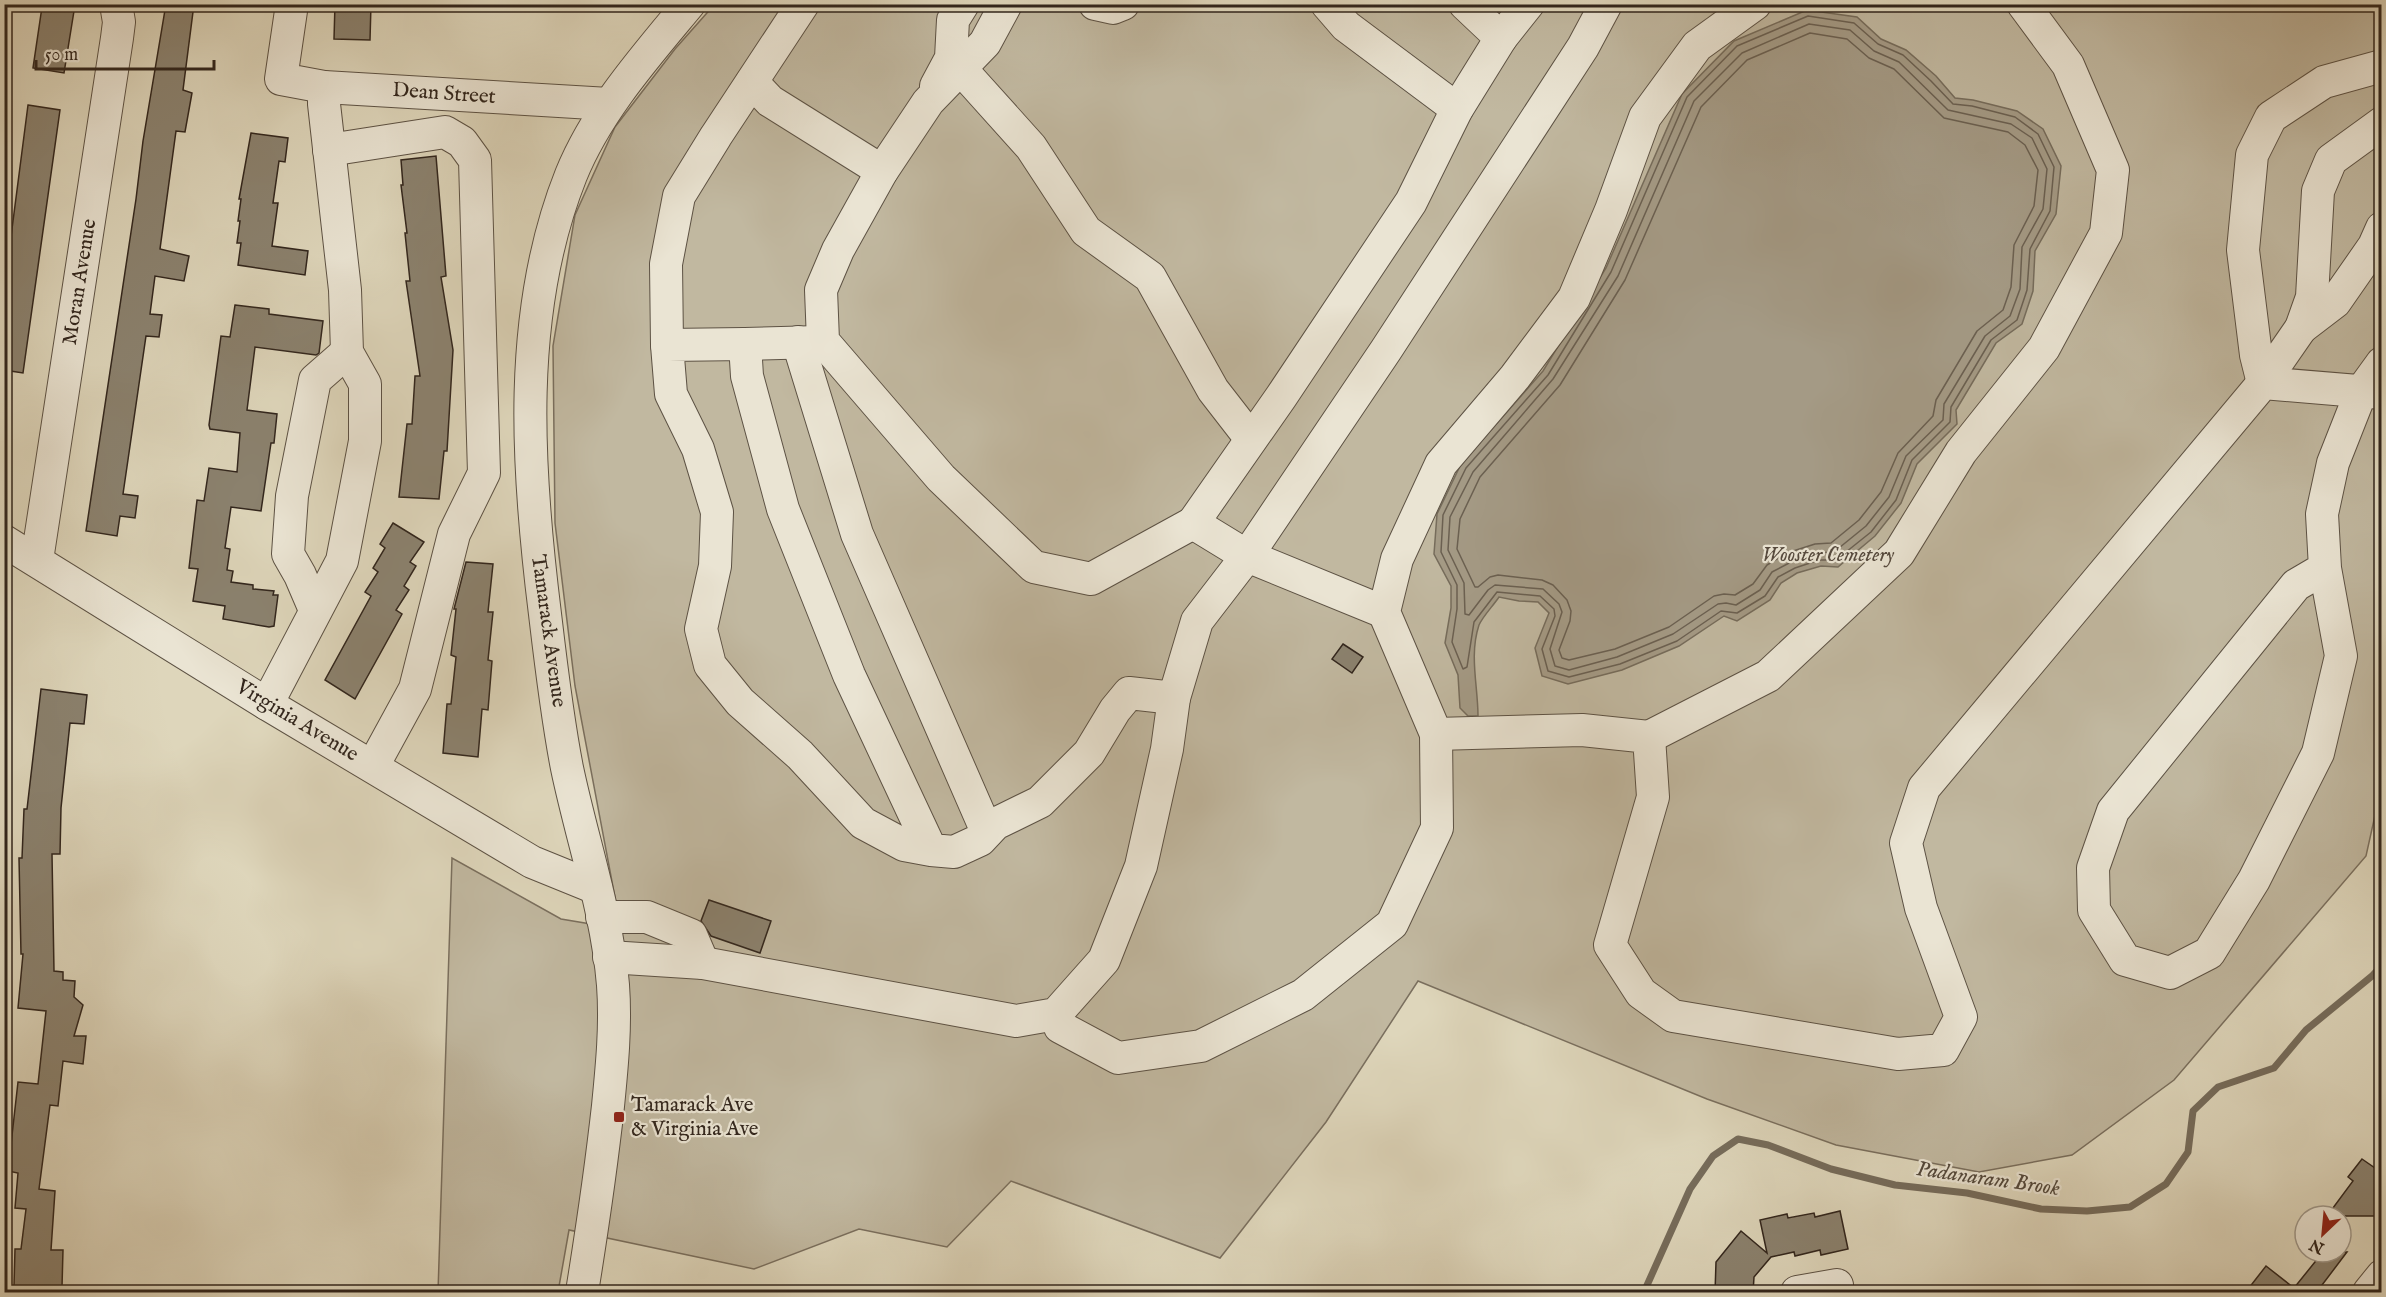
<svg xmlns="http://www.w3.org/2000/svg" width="2386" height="1297" font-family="'IM FELL English',serif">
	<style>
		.green { fill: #c1b8a0; stroke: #7a6f5e; stroke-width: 1.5 }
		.water { fill: #a49a85; stroke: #766c5b; stroke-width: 1.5 }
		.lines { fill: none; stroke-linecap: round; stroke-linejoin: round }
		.shore { stroke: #6b6051; stroke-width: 1.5 }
		.stream { stroke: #766c5b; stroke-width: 7 }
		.building { fill: #8b826f; stroke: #32261d; stroke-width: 1.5 }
		.minor-casing { stroke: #5d5244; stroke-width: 34 }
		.minor { stroke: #eae4d3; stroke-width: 32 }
		.poi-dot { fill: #8f2418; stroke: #eae4d3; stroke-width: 2 }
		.labels { text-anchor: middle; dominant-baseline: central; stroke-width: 4.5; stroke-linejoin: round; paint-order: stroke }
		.street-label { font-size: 21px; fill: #32261d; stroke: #eae4d3 }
		.park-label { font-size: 21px; font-style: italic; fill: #564a3e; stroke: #eae4d3 }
		.poi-label { font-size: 21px; fill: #32261d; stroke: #eae4d3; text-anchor: start }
		.water-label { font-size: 22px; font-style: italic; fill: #54493c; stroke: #eae4d3 }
	</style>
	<rect width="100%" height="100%" fill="#ded6bb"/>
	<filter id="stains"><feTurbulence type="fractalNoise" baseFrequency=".00333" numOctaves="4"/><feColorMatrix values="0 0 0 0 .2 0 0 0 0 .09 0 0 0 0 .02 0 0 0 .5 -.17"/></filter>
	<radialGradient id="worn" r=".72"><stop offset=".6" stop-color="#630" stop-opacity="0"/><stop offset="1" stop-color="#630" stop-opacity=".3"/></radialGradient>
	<!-- green -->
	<path class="green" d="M714,5h1667l1,477 -5,26 5,19v257l-16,72 -192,224 -102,75 -93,17 -143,-27 -129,-46 -289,-118 -92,141 -106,136 -209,-77 -64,66 -88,-18 -105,40 -185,-39 -11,62h-120l14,-434 109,61 60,10 -46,-243 -20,-163 -2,-177 22,-131 40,-88 60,-78z"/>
	<!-- water -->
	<path class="water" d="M1807,10l50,7 24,22 25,11 30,26 19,22 18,2 44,11 26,18 18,37 -5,48 -21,37 -2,40 -11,33 -26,19 -40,67 1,14 -40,40 -16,39 -26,33 -37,31 -17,-1 -24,7 -16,10 -11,17 -33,21 -13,-5 -45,30 -57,24 -54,14 -26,-8 -7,-28 14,-35 -11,-11 -19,-1 -20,-4c-6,9 -16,19 -20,28 -10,30 -1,61 -1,91h-10l-8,-8 -2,-33 -13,-32 6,-35v-22l-17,-32 3,-40 24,-50 82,-93 63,-103 76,-174 52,-53z"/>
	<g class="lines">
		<!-- shore -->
		<g class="shore">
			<path d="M1808,16l46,7 24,21 25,11 28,26 22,23 19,2 43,11 23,17 16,33 -4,44 -20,38 -3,41 -10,30 -26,20 -40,67 -1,15 -38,38 -16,40 -25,32 -35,28h-17l-24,8 -17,9 -13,19 -28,17 -16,-2 -44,30 -57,23 -51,13 -21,-6 -6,-22 13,-33 -1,-7 -14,-13 -43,-4 -23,30 -7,45 -4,2 -11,-27 5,-33v-24l-16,-33 2,-37 23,-47 82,-93 63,-103 76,-175 50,-51z"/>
			<path d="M1809,24l41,6 24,21 25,11 49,48 63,14 21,14 15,31 -4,40 -21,38 -2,42 -10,27 -25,20 -41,68 -1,16 -37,36 -17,41 -23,29 -32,26 -17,1 -26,9 -19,10 -12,18 -24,15 -10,-2 -8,1 -45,30 -56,23 -48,13 -14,-4 -5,-17 12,-37 -3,-8 -16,-15 -48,-4 -7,5 -19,25 -4,-1 -1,-31 -16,-33 2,-33 23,-45 80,-93 65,-103 76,-175 48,-48z"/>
			<path d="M1810,33l37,6 22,19 25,11 50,49 64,14 17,13 13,25 -4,36 -20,39 -3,42 -8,23 -26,21 -41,69 -3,16 -35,37 -17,39 -22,28 -28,23 -16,1 -28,9 -20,12 -14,19 -18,11 -11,-1 -10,2 -45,31 -54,22 -46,11 -7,-2 -3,-8 11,-29 1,-10 -4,-11 -14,-15 -11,-5 -44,-5 -8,2 -12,10h-3l-18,-38 3,-30 20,-42 80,-92 65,-105 76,-173 46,-47z"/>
		</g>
		<!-- stream -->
		<path class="stream" d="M1644,1292l46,-103 23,-33 25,-17 30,6 63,24 64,16 72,8 74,16 46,2 43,-4 36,-23 22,-32 5,-41 25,-24 56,-19 32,-38 66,-54 10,-11"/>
	</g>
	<!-- building -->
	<g class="building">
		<path d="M166,4h28l-11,86 9,3 -7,39 -9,-1 -16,118 29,7 -5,25 -29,-5 -5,38 12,1 -3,22 -13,-1 -23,158 15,2 -3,22 -15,-2 -3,20 -31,-5 50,-332 7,-58z"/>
		<path d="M335,4h36l-1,36 -36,-1z"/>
		<path d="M42,7l32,4 -10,62 -31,-5z"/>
		<path d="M28,105l32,5 -37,263 -19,-3v-118h5z"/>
		<path d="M251,133l37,5 -3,24 -6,-1 -6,42h5l-6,43 36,5 -3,24 -67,-10 3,-22h-4l3,-22h-2l3,-22h-2z"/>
		<path d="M436,156l10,120 -5,1 12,73 -6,101h-3l-5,48 -40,-2 8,-73h5l3,-48h5l-14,-95h4l-5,-48h2l-6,-48h2l-2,-25z"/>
		<path d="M235,305l34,4v5l54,7 -4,32 -3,2 -61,-8 -8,63 30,4 -3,29h-3l-10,68 -30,-4 -6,41 5,1 -3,21 6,1 -2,11 22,3v4l21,2 -1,4h5l-4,31 -5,1 -46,-8 2,-13 -32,-5 5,-32 -9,-1 8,-68 7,1 5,-33 28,4 3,-39 -30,-4 -1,-4 12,-89 9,1z"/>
		<path d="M393,523l31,19 -14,20 6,4 -12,20 5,4 -13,20 6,4 -47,85 -30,-19 46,-84 -6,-4 13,-20 -5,-4 12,-20 -5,-4z"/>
		<path d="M466,562l27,2 -5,48h5l-5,48 4,1 -4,49 -6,-1 -4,48 -35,-4 4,-49h4l5,-47 -5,-2 5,-46h-2z"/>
		<path d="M1343,644l20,13 -11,16 -20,-14z"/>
		<path d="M41,689l46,6 -3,29 -14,-1 -9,85 -1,46h-8l2,117 9,1v8l12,1 -1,16 9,8 -9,31h12l-3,28 -20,-3 -5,45 -8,-1 -11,84 16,2 -4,59h12l-1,37 -48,-1 1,-37h6l5,-40 -11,-1 3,-35 -10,-2 10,-89 20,2 8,-73 -28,-3 5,-54h-2l-2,-96h3l2,-49h3z"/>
		<path d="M709,900l62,21 -11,32 -49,-17 -10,-15z"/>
		<path d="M2362,1159l20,14v43h-55l26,-35 -5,-4z"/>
		<path d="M1840,1211l8,38 -27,6 -1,-5 -25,6 -1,-4 -23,5 -17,20 -1,16h-38l1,-31 25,-31 26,22 -7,-33 27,-6 1,4 26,-5 1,4z"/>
		<path d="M2323,1252h24l-31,41h-71l21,-27 28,22z"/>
	</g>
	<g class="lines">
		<defs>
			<g id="minor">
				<path d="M292,4l-11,75 43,8 285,17"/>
				<path d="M1006,4l-21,39 -57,59 -46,69 -44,79 -17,40 2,51 118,137 93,89 57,12 102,-56"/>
				<path d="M1095,4l18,4 10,-4"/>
				<path d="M1327,4l19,22 111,83"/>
				<path d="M1755,4l-58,42 -52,71 -34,93 -37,88 -59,79 -74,87 -44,95 -13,53 52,122 146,-4 67,7 4,60 -43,148 31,48 32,23 225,38 45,-4 18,-33 -40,-109 -15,-65 18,-55 339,-405 119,10"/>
				<path d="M1501,38l27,-34"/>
				<path d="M2382,66l-58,16 -53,35 -19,38 -9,95 13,105 7,28 38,-55 11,-31 6,-106 13,-31 51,-37"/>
				<path d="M960,68l71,79 55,84 64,46 63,113 38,49"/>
				<path d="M752,82l18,19 112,70"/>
				<path d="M936,86l15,-28 2,-38 10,-16"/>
				<path d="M329,150l116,-18 17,10 13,18 9,313 -30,61 -39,155 -42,77"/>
				<path d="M2301,328l34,-26 39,-56 8,-18"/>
				<path d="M798,342l59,192 130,298"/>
				<path d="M745,344l74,-2"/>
				<path d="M667,345l-1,-81 13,-68 37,-60 87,-132"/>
				<path d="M4,541l263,163 265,158 64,26"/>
				<path d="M37,560l80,-522 2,-16 -3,-18"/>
				<path d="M2325,568l-29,17 -183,226 -20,57 1,42 31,50 45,13 39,-20 45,-73 64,-127 23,-97 -16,-88 -3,-54 11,-51 28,-71 21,-29"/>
				<path d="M315,610l-15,-35 -12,-21 4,-58 23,-116 32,-28"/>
				<path d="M1384,612l-137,-56 -54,-33 88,-126 130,-195 46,-93 44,-71 -36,-34"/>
				<path d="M267,704l75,-143 23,-120v-57l-18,-32 -2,-62 -21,-186v-17"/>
				<path d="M1649,737l119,-61 131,-123 62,-101 83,-104 62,-115 7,-63 -45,-105 -45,-61"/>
				<path d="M931,850l-82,-175 -66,-166 -36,-133 -2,-32 -78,1 4,49 27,55 19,63 -2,54 -14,63 9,36 30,37 60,53 63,68 41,22 27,5 23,2 26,-12 15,-16 45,-22 49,-49 26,-43 14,-17 45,5 23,-77 50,-65 139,-206 197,-303 23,-43"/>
				<path d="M602,917h45l44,18 12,28"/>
				<path d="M609,957l94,6 313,58 40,-7 48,-54 37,-94 26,-117 7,-51"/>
				<path d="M1056,1014l4,13 58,31 83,-12 102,-51 89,-71 45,-96 -1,-94"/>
				<path d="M582,1292c10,-62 19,-123 26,-186 4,-40 8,-81 5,-121 -6,-74 -31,-145 -46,-217 -10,-51 -16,-103 -22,-154 -18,-144 -29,-301 26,-439 26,-64 74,-118 118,-171"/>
				<path d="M1797,1292l40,-7"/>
				<path d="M2369,1292l13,-16"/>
			</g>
		</defs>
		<!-- minor casing -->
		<use href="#minor" class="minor-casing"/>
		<!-- minor -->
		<use href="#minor" class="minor"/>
	</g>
	<!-- markers -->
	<rect class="poi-dot" x="613" y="1111" width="12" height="12" rx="3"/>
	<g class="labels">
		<!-- street labels -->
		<g class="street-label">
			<text transform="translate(444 94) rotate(4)">Dean Street</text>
			<text transform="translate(80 282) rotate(-81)">Moran Avenue</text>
			<text transform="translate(548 631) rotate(82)">Tamarack Avenue</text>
			<text transform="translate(297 721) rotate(31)">Virginia Avenue</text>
		</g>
		<!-- park labels -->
		<g class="park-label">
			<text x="1828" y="555">Wooster Cemetery</text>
		</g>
		<!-- poi labels -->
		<g class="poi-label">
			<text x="631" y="1105">Tamarack Ave<tspan x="631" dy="24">&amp; Virginia Ave</tspan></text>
		</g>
		<!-- water labels -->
		<g class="water-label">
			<text transform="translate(1988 1179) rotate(8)">Padanaram Brook</text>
		</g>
	</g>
	<!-- margin -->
	<rect width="2386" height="1297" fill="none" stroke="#ded6bb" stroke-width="24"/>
	<rect x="6" y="6" width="2374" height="1285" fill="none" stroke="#32261d" stroke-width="3"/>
	<rect x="12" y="12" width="2362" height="1273" fill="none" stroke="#32261d" stroke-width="1.5"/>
	<!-- north arrow -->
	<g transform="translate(2323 1234) rotate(206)"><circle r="28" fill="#eae4d3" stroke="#a0988a" stroke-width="1.5"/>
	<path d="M0-4.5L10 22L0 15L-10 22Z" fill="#8f2418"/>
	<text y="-9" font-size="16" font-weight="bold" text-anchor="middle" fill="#32261d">N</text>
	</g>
	<!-- scale -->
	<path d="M36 60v9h178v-9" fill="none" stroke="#32261d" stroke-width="3"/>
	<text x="45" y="60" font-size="18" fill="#32261d" stroke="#eae4d3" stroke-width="4.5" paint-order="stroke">50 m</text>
	<rect width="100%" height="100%" filter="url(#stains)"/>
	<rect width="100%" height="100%" fill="url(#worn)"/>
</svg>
